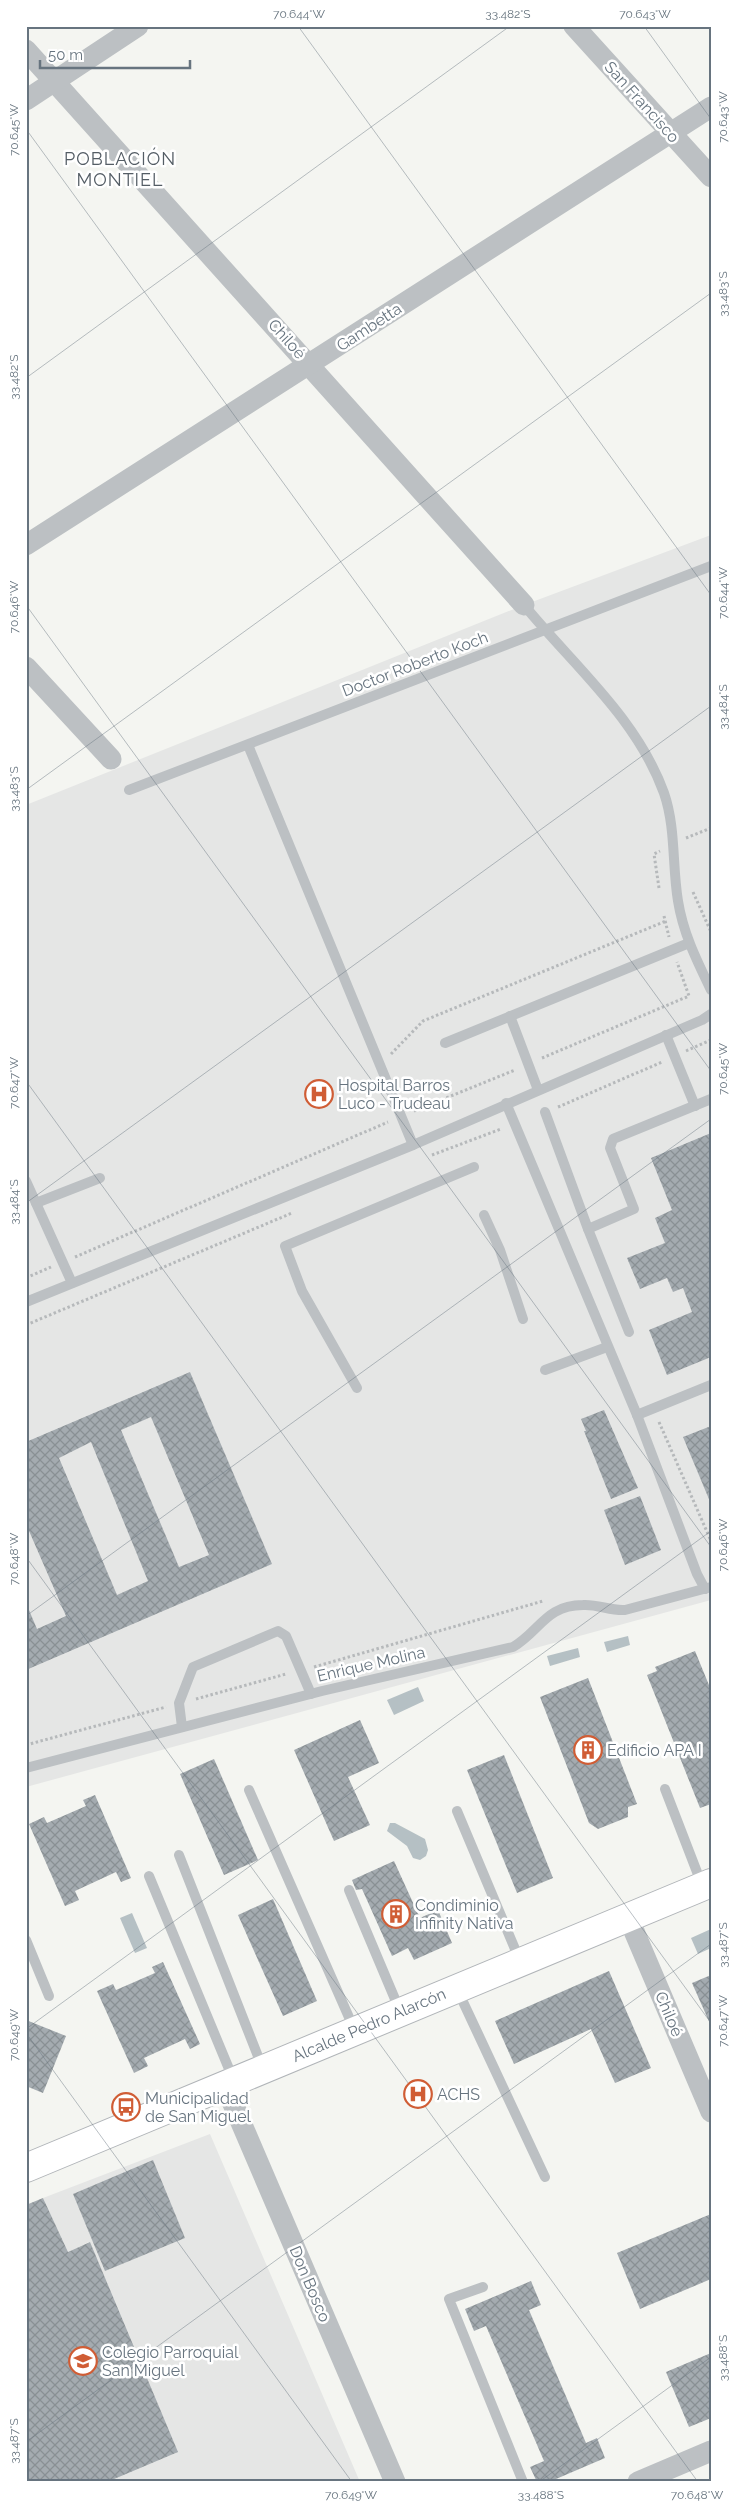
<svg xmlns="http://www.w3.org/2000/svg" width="737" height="2508" font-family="Raleway,sans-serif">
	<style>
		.built { fill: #e5e6e5 }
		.water { fill: #b5c0c4 }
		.building { fill: url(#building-cross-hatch); fill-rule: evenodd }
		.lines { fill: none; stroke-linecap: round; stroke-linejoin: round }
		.secondary-casing { stroke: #b1b5b9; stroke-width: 30 }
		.path { stroke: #b6b9bb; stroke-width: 3; stroke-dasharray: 2.5 2.5; stroke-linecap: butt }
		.lane { stroke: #bcc0c3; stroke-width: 10 }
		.street { stroke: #bcc0c3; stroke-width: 21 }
		.secondary { stroke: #fff; stroke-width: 28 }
		.ticks { fill: none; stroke: #67747f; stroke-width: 1; stroke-opacity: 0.45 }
		.labels { text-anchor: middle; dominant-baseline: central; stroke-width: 5; stroke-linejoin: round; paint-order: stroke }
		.street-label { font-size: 16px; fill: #67747f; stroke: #fff }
		.poi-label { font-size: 16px; fill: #67747f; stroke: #fff; text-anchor: start }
		.neighbourhood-label { font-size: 18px; letter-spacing: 1px; fill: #545d65; stroke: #fff }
		.neatline { fill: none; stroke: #67747f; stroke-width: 2 }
		.ticks-label { font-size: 12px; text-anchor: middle; fill: #67747f }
	</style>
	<defs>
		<pattern id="building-cross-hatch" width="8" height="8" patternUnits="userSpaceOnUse" patternTransform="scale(1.25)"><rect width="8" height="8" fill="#a4abb0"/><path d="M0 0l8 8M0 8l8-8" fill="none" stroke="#899094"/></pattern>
	</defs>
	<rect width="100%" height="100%" fill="#f4f5f1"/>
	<!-- built -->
	<g class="built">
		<path d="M711,535v1065l-685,187v-982l498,-200z"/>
		<path d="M210,2134l150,348h-253l-18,-240 -21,10 -25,-54z"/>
	</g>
	<!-- water -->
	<g class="water">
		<path d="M628,1636l2,9 -23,7 -3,-10z"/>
		<path d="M578,1648l2,9 -30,9 -3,-10z"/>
		<path d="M418,1687l6,14 -30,14 -7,-15z"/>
		<path d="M390,1823h5l30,16 3,11 -2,6 -6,4 -7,-2 -6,-12 -20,-15z"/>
		<path d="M132,1913l15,35 -12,5 -15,-35z"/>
		<path d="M711,1929v19l-13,6 -7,-16z"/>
	</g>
	<!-- building -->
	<g class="building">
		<path d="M711,1133v224l-44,18 -18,-45 43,-18 -9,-24 -10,4 -6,-14 -27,11 -13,-31 38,-15 -10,-25 17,-8 -21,-52z"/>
		<path d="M190,1372l82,192 -246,106v-67l11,26 29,-13 -40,-92v-82zM151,1417l58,138 -30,12 -58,-137zM91,1442l57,139 -31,14 -58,-137z"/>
		<path d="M604,1410l34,78 -27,11 -27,-68h2l-5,-12z"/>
		<path d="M711,1426v78l-28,-67z"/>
		<path d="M640,1496l21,54 -36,15 -21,-55z"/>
		<path d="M695,1651l16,39v114l-11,4 -53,-133 10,-4 -2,-4z"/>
		<path d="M588,1678l49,126 -9,3v10l-30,12 -9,-6 -49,-126z"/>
		<path d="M360,1720l19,43 -31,14 22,48 -36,16 -40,-91z"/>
		<path d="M504,1755l49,123 -36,15 -50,-123z"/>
		<path d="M214,1759l44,101 -34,15 -44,-101z"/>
		<path d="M95,1795l36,83 -10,4 -5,-10 -41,19 4,9 -14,6 -36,-82 15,-7 3,6 39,-17 -3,-6z"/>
		<path d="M394,1861l26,57 18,-8 14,33 -38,17 -6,-12 -16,8 -30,-67 -6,1 -4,-10z"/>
		<path d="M273,1899l44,102 -34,15 -45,-101z"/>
		<path d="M163,1962l37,82 -10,5 -5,-10 -41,19 4,8 -14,7 -37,-82 16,-7 3,6 39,-17 -3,-6z"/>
		<path d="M609,1971l42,97 -36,15 -24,-54 -77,35 -19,-43z"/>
		<path d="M711,1975v51l-19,-43z"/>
		<path d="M26,2020l40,16 -23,57 -17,-7z"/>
		<path d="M153,2160l32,78 -80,33 -32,-77z"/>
		<path d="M43,2198l25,54 22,-10 88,210 -71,30h-81v-277z"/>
		<path d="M711,2214v65l-71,30 -23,-56z"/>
		<path d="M531,2281l10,24 -12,5 57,133 11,-5 8,20 -56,24h-12l-7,-15 14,-6 -58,-135 -12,5 -9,-22z"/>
		<path d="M711,2353v65l-22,9 -23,-55z"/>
	</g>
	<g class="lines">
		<defs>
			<path id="secondary" d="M26,2168l685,-285"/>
		</defs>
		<!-- secondary casing -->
		<use href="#secondary" class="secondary-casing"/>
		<!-- path -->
		<g class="path">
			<path d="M686,838l25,-10"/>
			<path d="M659,888l-5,-34 6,-3"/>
			<path d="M693,892l18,40"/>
			<path d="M664,916l5,21"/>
			<path d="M686,1051l25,-11"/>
			<path d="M391,1054l32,-33 243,-100"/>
			<path d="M542,1058l147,-62 -12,-34"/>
			<path d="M558,1107l104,-45"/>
			<path d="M414,1111l101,-41"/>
			<path d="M432,1155l69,-26"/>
			<path d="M75,1257l313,-135"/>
			<path d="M26,1278l25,-11"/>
			<path d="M26,1325l266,-112"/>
			<path d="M659,1422l52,119"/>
			<path d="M314,1667l229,-66"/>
			<path d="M196,1699l90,-25"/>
			<path d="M26,1745l140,-38"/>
		</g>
		<!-- lane -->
		<g class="lane">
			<path d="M524,605c49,60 113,113 140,188 12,35 8,72 14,108 5,32 19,60 33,89"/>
			<path d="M248,745l165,400"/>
			<path d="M129,790l582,-224"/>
			<path d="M510,1016l28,74"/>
			<path d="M666,1035l29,71"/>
			<path d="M445,1043l244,-100"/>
			<path d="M506,1103l131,312 60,159 8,15"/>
			<path d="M545,1112l43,117 41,103"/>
			<path d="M26,1181l46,102"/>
			<path d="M36,1203l64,-25"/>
			<path d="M484,1215l16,35 23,69"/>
			<path d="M588,1229l46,-20 -24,-61 3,-9 98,-40"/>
			<path d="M26,1302l387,-157 289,-125 9,-6"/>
			<path d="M545,1370l62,-23"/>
			<path d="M357,1388l-55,-97 -17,-45 189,-79"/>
			<path d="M637,1415l74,-30"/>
			<path d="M182,1727l-3,-24 14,-36 85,-36 8,5 25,58"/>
			<path d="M26,1768l296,-77 191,-44c27,-16 33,-42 70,-42 15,-1 27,6 42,5l86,-23"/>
			<path d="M665,1789l37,96"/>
			<path d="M249,1790l106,241"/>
			<path d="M457,1811l63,150"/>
			<path d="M179,1855l84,214"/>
			<path d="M149,1876l85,205"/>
			<path d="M349,1890l51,121"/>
			<path d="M26,1940l23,56"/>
			<path d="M457,1989l88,188"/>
			<path d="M483,2287l-34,12 74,183"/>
		</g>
		<!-- street -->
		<g class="street">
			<path d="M574,26l137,151"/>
			<path d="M26,50l498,555"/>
			<path d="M26,100l112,-74"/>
			<path d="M26,545l685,-438"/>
			<path d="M26,667l85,92"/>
			<path d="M628,1917l83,195"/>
			<path d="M225,2085l170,397"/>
			<path d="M638,2482l73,-31"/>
		</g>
		<!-- secondary -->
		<use href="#secondary" class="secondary"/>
	</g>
	<!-- ticks -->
	<path class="ticks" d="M298,26l413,569M644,26l67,93M26,129l685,942M26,378l484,-352M26,605l685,942M26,790l685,-497M26,1081l685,942M26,1203l685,-497M26,1557l672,925M26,1616l685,-497M26,2029l685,-498M26,2033l326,449M26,2442l685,-498M539,2482l172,-125"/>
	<!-- icons -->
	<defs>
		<symbol id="hospital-ring" viewBox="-11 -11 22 22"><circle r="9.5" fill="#fff" stroke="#d05d35" stroke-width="1.5"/><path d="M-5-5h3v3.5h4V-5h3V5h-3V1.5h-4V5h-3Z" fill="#d05d35"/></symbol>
		<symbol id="building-ring" viewBox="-11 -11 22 22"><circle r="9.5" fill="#fff" stroke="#d05d35" stroke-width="1.5"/><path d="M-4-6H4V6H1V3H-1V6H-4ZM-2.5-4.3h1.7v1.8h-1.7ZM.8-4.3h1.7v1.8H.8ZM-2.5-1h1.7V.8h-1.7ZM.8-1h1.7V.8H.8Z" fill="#d05d35"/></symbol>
		<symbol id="bus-ring" viewBox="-11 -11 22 22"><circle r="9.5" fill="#fff" stroke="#d05d35" stroke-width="1.5"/><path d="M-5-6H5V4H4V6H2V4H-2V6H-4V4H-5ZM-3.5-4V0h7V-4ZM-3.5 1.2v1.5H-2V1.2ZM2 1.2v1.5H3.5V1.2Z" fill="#d05d35"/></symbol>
		<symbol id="school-ring" viewBox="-11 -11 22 22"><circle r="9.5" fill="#fff" stroke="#d05d35" stroke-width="1.5"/><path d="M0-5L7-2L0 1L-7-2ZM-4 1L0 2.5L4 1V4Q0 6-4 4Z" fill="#d05d35"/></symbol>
	</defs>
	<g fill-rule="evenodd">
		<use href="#hospital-ring" x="303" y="1078" width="32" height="32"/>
		<use href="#building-ring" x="572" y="1734" width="32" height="32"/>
		<use href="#building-ring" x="380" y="1898" width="32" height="32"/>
		<use href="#hospital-ring" x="402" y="2078" width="32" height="32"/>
		<use href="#bus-ring" x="110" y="2091" width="32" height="32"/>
		<use href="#school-ring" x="67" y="2345" width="32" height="32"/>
	</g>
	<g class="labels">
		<!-- street labels -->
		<g class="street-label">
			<text transform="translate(642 102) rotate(48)">San Francisco</text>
			<text transform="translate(369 327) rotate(-33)">Gambetta</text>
			<text transform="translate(287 339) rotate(48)">Chiloé</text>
			<text transform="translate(415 664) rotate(-21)">Doctor Roberto Koch</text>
			<text transform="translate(371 1664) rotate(-13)">Enrique Molina</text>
			<text transform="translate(669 2014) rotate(67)">Chiloé</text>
			<text transform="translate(369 2025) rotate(-23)">Alcalde Pedro Alarcón</text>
			<text transform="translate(310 2284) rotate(67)">Don Bosco</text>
		</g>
		<!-- poi labels -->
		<g class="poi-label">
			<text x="338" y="1085">Hospital Barros<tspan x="338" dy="18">Luco - Trudeau</tspan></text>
			<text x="607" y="1750">Edificio APA I</text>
			<text x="415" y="1905">Condiminio<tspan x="415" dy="18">Infinity Nativa</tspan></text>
			<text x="437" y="2094">ACHS</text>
			<text x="145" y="2098">Municipalidad<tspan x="145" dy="18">de San Miguel</tspan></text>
			<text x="102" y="2352">Colegio Parroquial<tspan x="102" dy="18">San Miguel</tspan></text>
		</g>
		<!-- neighbourhood labels -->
		<g class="neighbourhood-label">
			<text x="120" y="158">POBLACIÓN<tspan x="120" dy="21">MONTIEL</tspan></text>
		</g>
	</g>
	<!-- border -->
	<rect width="737" height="2508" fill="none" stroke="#ffffff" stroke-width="55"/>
	<!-- scale -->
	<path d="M40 60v8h150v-8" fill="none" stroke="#67747f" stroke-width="2.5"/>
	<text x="48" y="60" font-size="15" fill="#67747f" stroke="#ffffff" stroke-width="4" paint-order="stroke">50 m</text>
	<rect x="28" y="28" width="682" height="2452" class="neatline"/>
	<g class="ticks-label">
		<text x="299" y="18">70.644°W</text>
		<text x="508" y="18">33.482°S</text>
		<text x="645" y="18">70.643°W</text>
		<text transform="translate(723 117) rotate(-90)" y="4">70.643°W</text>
		<text transform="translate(14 130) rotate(-90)" y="4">70.645°W</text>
		<text transform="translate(723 294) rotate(-90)" y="4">33.483°S</text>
		<text transform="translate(14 377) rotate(-90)" y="4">33.482°S</text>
		<text transform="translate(723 593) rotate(-90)" y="4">70.644°W</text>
		<text transform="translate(14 607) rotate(-90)" y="4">70.646°W</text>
		<text transform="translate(723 707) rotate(-90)" y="4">33.484°S</text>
		<text transform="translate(14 789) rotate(-90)" y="4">33.483°S</text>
		<text transform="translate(723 1069) rotate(-90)" y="4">70.645°W</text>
		<text transform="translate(14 1083) rotate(-90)" y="4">70.647°W</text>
		<text transform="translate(14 1202) rotate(-90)" y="4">33.484°S</text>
		<text transform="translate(723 1545) rotate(-90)" y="4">70.646°W</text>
		<text transform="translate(14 1559) rotate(-90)" y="4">70.648°W</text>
		<text transform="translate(723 1945) rotate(-90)" y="4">33.487°S</text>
		<text transform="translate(723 2021) rotate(-90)" y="4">70.647°W</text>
		<text transform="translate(14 2035) rotate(-90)" y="4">70.649°W</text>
		<text transform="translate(723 2358) rotate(-90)" y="4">33.488°S</text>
		<text transform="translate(14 2441) rotate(-90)" y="4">33.487°S</text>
		<text x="351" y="2499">70.649°W</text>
		<text x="541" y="2499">33.488°S</text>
		<text x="697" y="2499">70.648°W</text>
	</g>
</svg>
